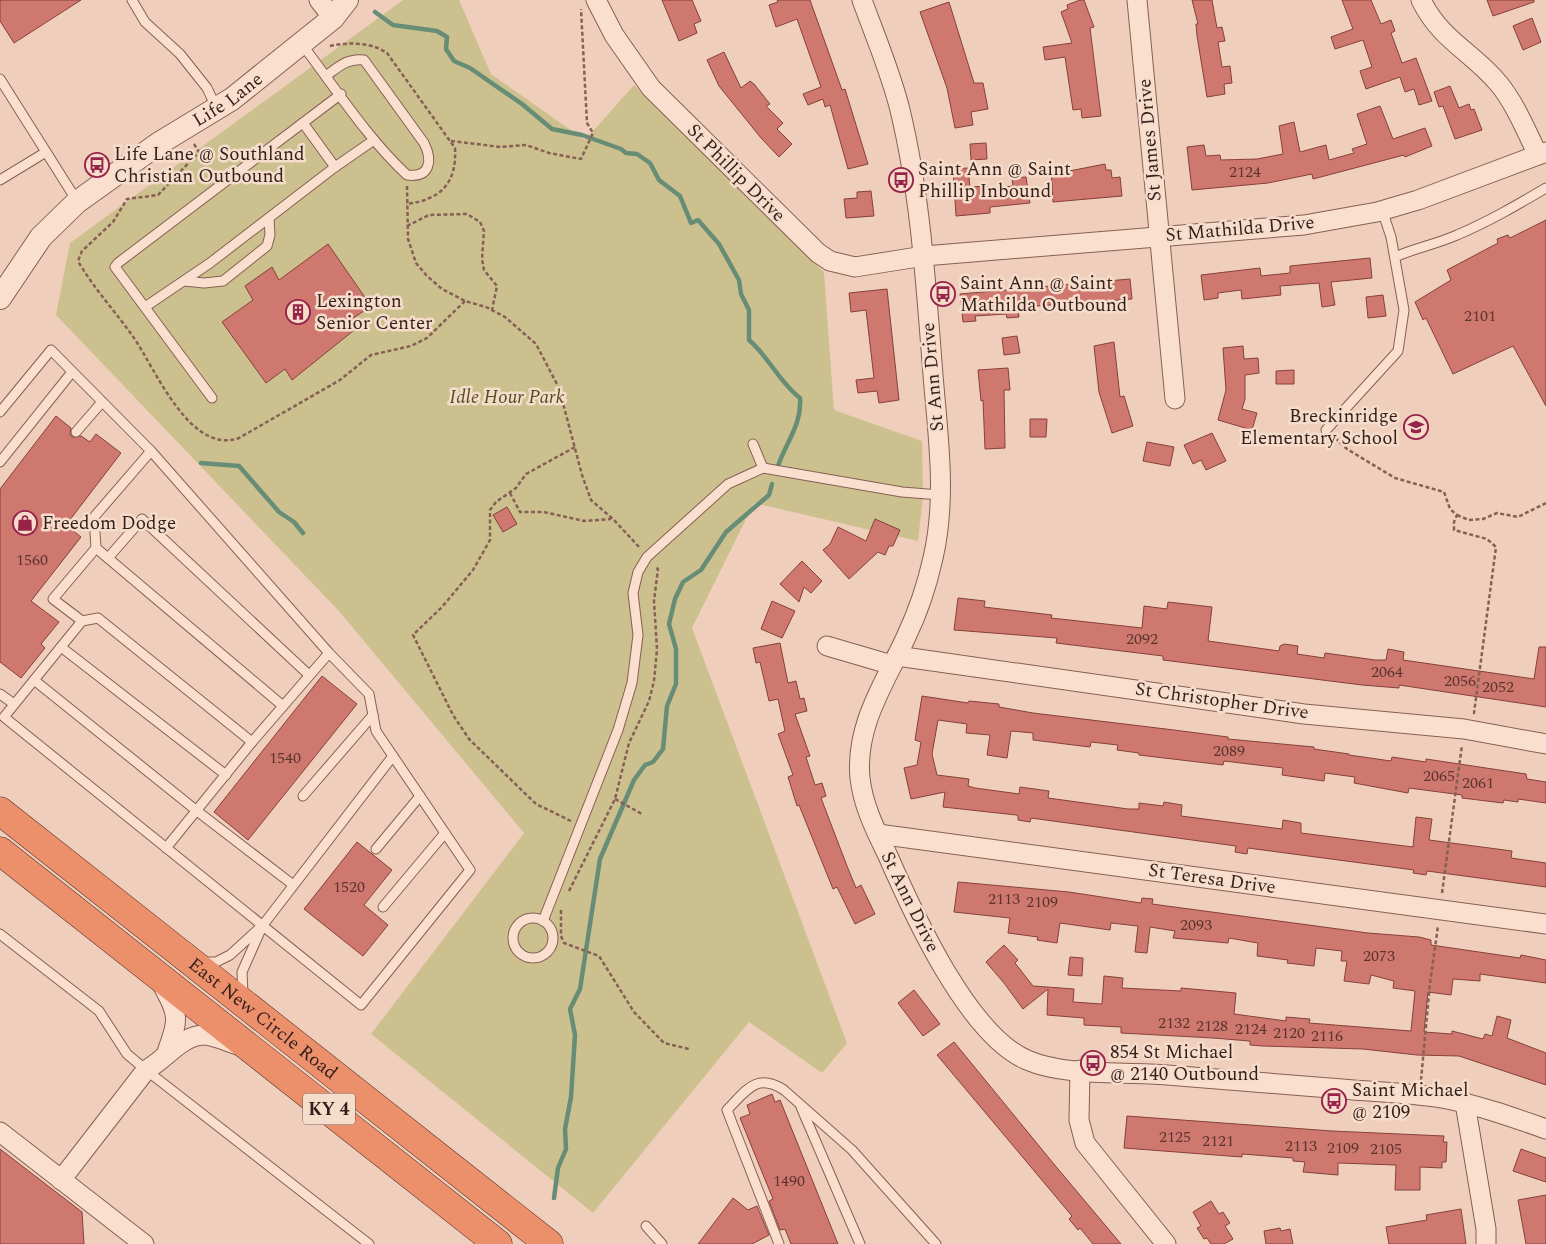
<svg xmlns="http://www.w3.org/2000/svg" width="1546" height="1244" font-family="Spectral,serif">
	<style>
		.green { fill: #cdc08f }
		.lines { fill: none; stroke-linecap: round; stroke-linejoin: round }
		.stream { stroke: #678d77; stroke-width: 4.5 }
		.building { fill: #cf786f; stroke: #86403a }
		.service-casing { stroke: #865f55; stroke-width: 11 }
		.minor-casing { stroke: #865f55; stroke-width: 21 }
		.tertiary-casing { stroke: #865f55; stroke-width: 24 }
		.trunk-casing { stroke: #53302a; stroke-width: 29 }
		.path { stroke: #865f55; stroke-width: 2.5; stroke-dasharray: 4 2.5; stroke-linecap: butt }
		.service { stroke: #fadfce; stroke-width: 9 }
		.minor { stroke: #fadfce; stroke-width: 19 }
		.tertiary { stroke: #fadfce; stroke-width: 22 }
		.trunk { stroke: #ec906c; stroke-width: 28 }
		.labels { text-anchor: middle; dominant-baseline: central; stroke-width: 5; stroke-linejoin: round; paint-order: stroke }
		.number-label { font-size: 16px; fill: #5c352f }
		.shield { fill: #f6dccb; stroke: #6f584f; stroke-width: 1 }
		.shield-label { font-size: 18px; font-weight: bold; fill: #351f1a }
		.street-label { font-size: 19px; fill: #351f1a; stroke: #f6dccb }
		.poi-label { font-size: 19px; fill: #351f1a; stroke: #f6dccb; text-anchor: start }
		.park-label { font-size: 19px; font-style: italic; fill: #524e20; stroke: #f6dccb }
	</style>
	<rect width="100%" height="100%" fill="#efcfbb"/>
	<!-- green -->
	<path class="green" d="M403,0h56l32,74 94,66 49,-55 190,187 10,138 88,31 1,55 -5,45 -164,-38 -62,125 155,415 -25,30 -73,-51 -156,191 -222,-179 153,-201 -186,-223 -282,-295 14,-72z"/>
	<g class="lines">
		<!-- stream -->
		<g class="stream">
			<path d="M375,12l18,13 44,6 10,6 -1,12 8,12 16,7 52,36 30,25 30,6 39,14 5,4 11,1 13,9 9,17 21,16 11,27 7,-3 21,24 20,36 2,14 8,16v30c20,17 30,42 51,58 2,27 -14,44 -22,68"/>
			<path d="M201,463l38,3 40,46 15,10 9,11"/>
			<path d="M554,1198l4,-30 8,-19 -1,-20 6,-32 4,-62 -5,-26 10,-20 20,-130 34,-79 11,-15 8,-3 10,-13 4,-43 9,-22v-35l-7,-25 6,-25 8,-17 18,-12 25,-38 43,-37 3,-11"/>
		</g>
	</g>
	<!-- building -->
	<g class="building">
		<path d="M0,0h81l-67,43 -14,-22z"/>
		<path d="M662,0h30l9,21 -7,3 3,9 -18,8z"/>
		<path d="M777,0h33l32,90 3,-1 23,75 -20,5 -18,-64 -5,2 -2,-8 -15,6 -5,-11 18,-7 -24,-68 -21,8 -7,-22 9,-3z"/>
		<path d="M1080,0h4l10,27 -4,1 11,88 -19,2 -1,-9 -8,1 -8,-53 -20,3 -2,-13 29,-4 -11,-31 7,-3 -1,-4z"/>
		<path d="M1192,0h20l5,28 5,-1 3,14 -7,1 4,25 8,-1 2,17 -8,1 1,10 -18,3 -10,-61 -1,-12h2z"/>
		<path d="M1342,0h29l10,24 10,-4 4,11 -4,2 11,30 14,-5 16,43 -13,4 -5,-16 -9,3 -5,-15 -34,12 -6,-18 12,-4 -9,-27 -28,9 -4,-12 22,-8z"/>
		<path d="M1487,0h47v2l-41,14z"/>
		<path d="M949,2l25,81h9l5,26 -17,3 2,13 -18,3 -8,-40 -27,-76z"/>
		<path d="M1532,18l9,24 -18,8 -10,-24z"/>
		<path d="M724,52l17,36 9,-7 4,3 16,20 -4,2 17,17 -6,6 15,15 -13,13 -18,-19 -42,-52 -12,-26z"/>
		<path d="M1450,86l9,22 10,-4 2,6 3,-1 8,21 -27,9 -12,-33 -4,1 -5,-15z"/>
		<path d="M1380,106l13,33 32,-11 7,18 -27,11 -1,-2 -91,24 -1,-5 -44,9 -76,7 -5,-43 17,-2 2,11 14,-1 1,5 36,-1 26,-5 -4,-28 15,-4 6,30 26,-7 3,15 25,-7 -2,-4 15,-5 -10,-30z"/>
		<path d="M986,143l1,16 -16,1 -1,-16z"/>
		<path d="M1105,164l1,6h5l1,8 8,-1 2,19 -69,6 -2,-32 12,-1 1,3z"/>
		<path d="M968,168l2,19 18,-1v3l25,-3 -1,-8 14,-1 4,26 -40,4v6l-34,3 -3,-47z"/>
		<path d="M871,191l3,25 -28,2 -2,-19 13,-1v-6z"/>
		<path d="M1546,220v186l-33,-60 -60,28 -27,-56 -3,2 -8,-18 36,-22 -4,-10 51,-27 -1,-4 11,-4 2,3z"/>
		<path d="M328,244l43,62 -19,13 6,8 -66,53 -7,-11 -19,14 -44,-61 31,-22 -8,-14 27,-19 7,13z"/>
		<path d="M1370,258l2,20 -41,4 4,23 -13,2 -3,-24 -39,3 1,9 -39,4 -1,-9 -23,3v5l-14,2 -3,-25 59,-7 1,8 29,-3v-7z"/>
		<path d="M1130,279l2,20 -96,7v2l-18,2 1,7 -12,1 -1,-4 -31,2 1,5 -13,1 -3,-28z"/>
		<path d="M887,289l12,111 -20,3 -2,-12 -19,2 -2,-13 18,-2 -8,-68 -15,2 -2,-19z"/>
		<path d="M1383,295l3,21 -18,2 -2,-21z"/>
		<path d="M1017,336l3,17 -16,2 -2,-17z"/>
		<path d="M1114,342l6,55 4,-1 9,30 -21,7 -13,-41 -5,-46z"/>
		<path d="M1243,346l1,13 14,-1 1,15 -14,2v24l-3,10 15,4 -5,17 -34,-10 8,-30 -3,-42z"/>
		<path d="M1008,368l2,22h-6l1,58 -20,1 -2,-49 -2,1 -3,-31z"/>
		<path d="M1294,370v14h-18v-13z"/>
		<path d="M56,416l15,12 -1,6 2,3 9,-1 9,6 6,-8 25,19 -55,72 15,12 -50,64 28,21 -18,22 4,4 -24,30 -21,-16v-173z"/>
		<path d="M1030,419h17l-1,18h-16z"/>
		<path d="M1212,433l14,28 -20,9 -5,-10 -8,4 -9,-19z"/>
		<path d="M1147,442l27,5 -4,19 -27,-5z"/>
		<path d="M507,507l10,17 -14,8 -10,-17z"/>
		<path d="M875,519l25,11 -7,16h-4l-4,9 -7,-3 -29,27 -26,-29 7,-6 8,-17 28,14z"/>
		<path d="M802,561l20,20 -11,12 -7,-6 -5,15 -19,-18z"/>
		<path d="M958,598l27,3 -1,6 68,8 -1,3 91,10 2,-22 23,3 1,-7 44,5 -4,34 71,10 1,-5 4,-2 14,2 -1,8 27,4 1,-5 50,7h11l2,-11 16,3 -1,8 131,19 5,-32h7v60l-147,-22v3l-37,-3 -199,-25v-4l-107,-13 1,-5 -103,-8z"/>
		<path d="M772,601l23,10 -13,27 -21,-9z"/>
		<path d="M780,643l8,40 8,-2 4,18 4,-1 3,13 -12,3 15,42 -4,1 9,28 7,-2 4,13 -5,2 26,68 9,22 5,-3 14,29 -20,10 -18,-37 -4,2 -34,-84 -2,1 -9,-29 5,-2 -15,-41 7,-3 -7,-32 -9,2 -9,-39 -4,1 -3,-15z"/>
		<path d="M322,676l35,28 -109,136 -34,-28z"/>
		<path d="M922,696l46,7 1,-2 30,3v3l34,6 141,17 54,7v2l86,8v2l35,5v1l42,6 1,-4 34,5v-3l100,15 1,5 19,3v21l-28,-4v3l-14,-2 -1,3 -41,-5v-3l-53,-7 -1,5 -54,-10 1,-6 -30,-4 -1,8 -42,-6 1,-7 -59,-7 -1,4 -84,-10v-2l-22,-3 1,-5 -27,-3 -1,5 -57,-7v-7l-22,-2 -4,27 -20,-3 3,-20 -24,-2 1,-9 -29,-4 -6,34 5,21 32,4 -1,7 7,2 44,6 1,-7 29,4 -1,7 80,11h11v-6l24,3 1,-4 18,3 -1,11 101,13 1,-9 18,3v10l112,14 3,-30 16,2 -3,21 83,11 -1,7 35,5v24l-119,-16 -1,4 -13,-2 1,-3 -166,-22 -1,6 -12,-2 1,-6 -205,-28 -1,4 -12,-2v-4l-2,-1 -73,-8 2,-15 -34,7 -7,-31 13,-3 4,-23 -6,-2z"/>
		<path d="M357,842l35,28 -28,35 24,20 -25,31 -59,-47z"/>
		<path d="M958,882l111,10 72,11 1,-5 11,1 -1,5 216,29 51,4 12,3v5l89,13 1,-3 25,5v23l-66,-9v7l-27,-2 -2,16 -23,-3 -4,40 28,2v-3l31,8 2,-5 7,2 5,-20 14,4 -4,18 39,15v32l-87,-29 -42,-1 -54,-6 -100,-3 -13,-1v-4l-37,-3 -92,-5v-6l-37,-2v-7l-37,-3 1,-26 -25,20 -19,-26 -18,-21 18,-17 14,15 -3,3 18,23 41,3 -1,13 29,2 2,-28 19,2 -1,10 59,3v-3l55,5 -2,21 52,7v-4l24,2 -1,4 102,8 4,-40 -22,-3 1,-7 -23,-6 -2,9 -25,-3 3,-20h-6l1,-10 -26,-3 -2,18 -27,-3 1,-3 -31,-4 1,-13 -29,-5 -1,5 -55,-5 2,-7 -25,-4 -3,26 -12,-1 3,-26 -27,-3 -1,7 -50,-7 -3,20 -20,-3 1,-3 -30,-4 2,-15 -56,-6z"/>
		<path d="M1070,957l13,1 -1,18 -14,-1z"/>
		<path d="M914,990l26,34 -17,12 -25,-33z"/>
		<path d="M954,1042l99,121 68,81h-28l-13,-16 -2,2 -9,-11 3,-3 -135,-161z"/>
		<path d="M772,1094l3,8 5,-2 58,144h-47l-6,-15 -5,1 -11,-29 4,-2 -33,-81 10,-4 -3,-9z"/>
		<path d="M1127,1116l205,15 112,5 -1,6h4l-1,20h-4v6l-22,-1v23h-25l1,-25 -58,-2v12l-35,-3 2,-10 -12,-1v-3l-51,-4v3l-118,-9z"/>
		<path d="M0,1149l82,63 2,32h-84z"/>
		<path d="M1521,1149l25,9v24l-33,-11z"/>
		<path d="M1546,1195v49h-20l-8,-44z"/>
		<path d="M733,1198l15,12 9,-4 12,29 -17,9h-54z"/>
		<path d="M1211,1201l8,13 4,-2 7,11 -5,3 8,13 -9,5h-13l-4,-6 -3,1 -7,-11 4,-2 -8,-14z"/>
		<path d="M1461,1209l5,35h-77l-3,-17 41,-7 -1,-5z"/>
		<path d="M1280,1228l1,3 9,-2 3,15h-27l-2,-13z"/>
	</g>
	<g class="lines">
		<defs>
			<g id="service">
				<path d="M132,0l13,22 35,32 27,34 9,19"/>
				<path d="M301,43c33,43 66,95 106,132 23,3 26,-14 17,-32l-60,-83c-17,-2 -26,7 -38,16"/>
				<path d="M0,79l77,122"/>
				<path d="M303,123l32,44"/>
				<path d="M0,180l46,-28"/>
				<path d="M1395,257c20,-9 42,-13 62,-22 31,-13 60,-30 89,-47"/>
				<path d="M184,281l20,2 19,-2 44,-35 3,-11 -1,-17"/>
				<path d="M145,307l65,-44 125,-96 39,-27"/>
				<path d="M212,398l-97,-131 3,-4 223,-169"/>
				<path d="M0,412l51,-62 100,101 178,202 40,41 7,37 94,139 -109,135 -357,-288 78,-96 16,-3 154,124"/>
				<path d="M1326,430l72,-79 6,-41 -13,-73 -9,-27"/>
				<path d="M76,432l26,-30"/>
				<path d="M753,444l10,24"/>
				<path d="M0,462l72,-90"/>
				<path d="M96,548l187,158"/>
				<path d="M108,558l34,-39 167,156"/>
				<path d="M82,621l-29,-22 43,-51 -2,-31 57,-66"/>
				<path d="M61,647l165,128"/>
				<path d="M34,680l163,131 95,73"/>
				<path d="M0,694l14,10"/>
				<path d="M303,796l70,-81"/>
				<path d="M166,848l86,-106 77,-89"/>
				<path d="M376,849l44,-53"/>
				<path d="M383,907l62,-74"/>
				<circle cx="533" cy="938" r="20"/>
				<path d="M543,921l75,-191 14,-47 6,-48 -5,-42 5,-21 9,-15 81,-73 35,-16 139,24 38,3"/>
				<path d="M0,934l99,77 28,43 19,16 223,174"/>
				<path d="M203,962h13l14,-7 33,-30 130,-169"/>
				<path d="M243,995l-1,-23 20,-45"/>
				<path d="M801,1107l59,137"/>
				<path d="M646,1226l16,18"/>
				<path d="M779,1244l-52,-134c19,-19 29,-38 57,-20l68,60 84,94"/>
			</g>
			<g id="minor">
				<path d="M319,0l14,18"/>
				<path d="M596,0l18,35 37,53 167,165 12,8 25,6 69,-11 380,-31 73,-13 41,-12 128,-48"/>
				<path d="M862,0c13,36 29,73 38,110 21,87 26,177 33,265 5,61 14,123 0,183 -6,27 -15,54 -27,79 -21,46 -51,88 -46,141 3,28 16,53 28,78 25,57 80,179 139,204 39,17 97,11 140,15 59,5 117,9 175,14 33,3 67,4 100,9 36,7 70,19 104,31"/>
				<path d="M1137,0l38,399"/>
				<path d="M1421,0c20,41 52,52 78,84 17,21 27,47 39,71"/>
				<path d="M827,646l65,19"/>
				<path d="M897,656l407,58 160,15 82,15"/>
				<path d="M878,834l668,90"/>
				<path d="M161,982c19,36 18,35 5,73"/>
				<path d="M1080,1070l-1,50 6,23 81,101"/>
				<path d="M1465,1103l21,126v15"/>
				<path d="M0,1132l144,112"/>
				<path d="M61,1180l85,-110c19,-10 35,-34 57,-35 10,0 25,7 35,10"/>
			</g>
			<g id="tertiary">
				<path id="s1" d="M0,298l41,-61 36,-35 81,-58 74,-45 101,-81 14,-18"/>
			</g>
			<g id="trunk">
				<path id="s2" d="M0,811l549,433"/>
				<path d="M0,851l498,393"/>
			</g>
		</defs>
		<!-- service casing -->
		<use href="#service" class="service-casing"/>
		<!-- minor casing -->
		<use href="#minor" class="minor-casing"/>
		<!-- tertiary casing -->
		<use href="#tertiary" class="tertiary-casing"/>
		<!-- trunk casing -->
		<use href="#trunk" class="trunk-casing"/>
		<!-- path -->
		<g class="path">
			<path d="M330,46c19,-4 41,-4 57,7l68,95c2,35 -14,52 -49,56"/>
			<path d="M451,141l50,6 25,-2 23,8 32,6 12,-26 -6,-10 -6,-114"/>
			<path d="M194,144l5,8 -41,43 -31,4 -14,23 -31,29 -4,10c16,28 38,51 56,77 22,32 56,117 105,100l101,-58 31,-25 40,-9 16,-8 38,-37"/>
			<path d="M407,186l1,53 8,24 11,13 15,13 23,12 21,6 19,10 31,27 23,44 23,87 9,25 22,19 27,29"/>
			<path d="M407,226l22,-11 38,-1 13,8 4,9 -2,28 2,11 13,16 -5,24"/>
			<path d="M1335,438l12,11 48,29 49,14 6,17 7,6 -3,7v8l33,9 9,8 -22,166h-2"/>
			<path d="M510,493l10,19h24l40,9 27,-2"/>
			<path d="M1457,515l12,5 14,-1 14,-6 21,4 28,-14"/>
			<path d="M615,799l27,15"/>
			<path d="M571,821l-35,-17 -67,-65 -16,-24 -40,-80 29,-28 31,-37 17,-30v-30l6,-8 20,-14 10,-14 49,-27"/>
			<path d="M569,891l46,-92 14,-56 20,-42 5,-20 3,-32 -3,-48 4,-32 -3,-3"/>
			<path d="M1442,893l20,-148"/>
			<path d="M561,910v26l3,7 35,13 35,56 30,31 25,6"/>
			<path d="M1421,1080l9,-97 8,-57"/>
		</g>
		<!-- service -->
		<use href="#service" class="service"/>
		<!-- minor -->
		<use href="#minor" class="minor"/>
		<!-- tertiary -->
		<use href="#tertiary" class="tertiary"/>
		<!-- trunk -->
		<use href="#trunk" class="trunk"/>
	</g>
	<!-- icons -->
	<defs>
		<symbol id="bus-ring" viewBox="-11 -11 22 22"><circle r="9.5" fill="#f6dccb" stroke="#972349" stroke-width="1.5"/><path d="M-5-6H5V4H4V6H2V4H-2V6H-4V4H-5ZM-3.5-4V0h7V-4ZM-3.5 1.2v1.5H-2V1.2ZM2 1.2v1.5H3.5V1.2Z" fill="#972349"/></symbol>
		<symbol id="building-ring" viewBox="-11 -11 22 22"><circle r="9.5" fill="#f6dccb" stroke="#972349" stroke-width="1.5"/><path d="M-4-6H4V6H1V3H-1V6H-4ZM-2.5-4.3h1.7v1.8h-1.7ZM.8-4.3h1.7v1.8H.8ZM-2.5-1h1.7V.8h-1.7ZM.8-1h1.7V.8H.8Z" fill="#972349"/></symbol>
		<symbol id="school-ring" viewBox="-11 -11 22 22"><circle r="9.5" fill="#f6dccb" stroke="#972349" stroke-width="1.5"/><path d="M0-5L7-2L0 1L-7-2ZM-4 1L0 2.5L4 1V4Q0 6-4 4Z" fill="#972349"/></symbol>
		<symbol id="shop-ring" viewBox="-11 -11 22 22"><circle r="9.5" fill="#f6dccb" stroke="#972349" stroke-width="1.5"/><path d="M-5-2.5h2.3a2.7 3.5 0 0 1 5.4 0H5L5.5 6h-11ZM-1.5-2.5h3a1.5 2.3 0 0 0-3 0Z" fill="#972349"/></symbol>
	</defs>
	<g fill-rule="evenodd">
		<use href="#bus-ring" x="83" y="151" width="28" height="28"/>
		<use href="#bus-ring" x="887" y="166" width="28" height="28"/>
		<use href="#bus-ring" x="929" y="280" width="28" height="28"/>
		<use href="#building-ring" x="284" y="298" width="28" height="28"/>
		<use href="#school-ring" x="1402" y="413" width="28" height="28"/>
		<use href="#shop-ring" x="11" y="509" width="28" height="28"/>
		<use href="#bus-ring" x="1079" y="1049" width="28" height="28"/>
		<use href="#bus-ring" x="1320" y="1087" width="28" height="28"/>
	</g>
	<g class="labels">
		<!-- number labels -->
		<g class="number-label">
			<text x="1245" y="172">2124</text>
			<text x="1480" y="316">2101</text>
			<text x="32" y="560">1560</text>
			<text x="1142" y="639">2092</text>
			<text x="1387" y="672">2064</text>
			<text x="1460" y="681">2056</text>
			<text x="1498" y="687">2052</text>
			<text x="1229" y="751">2089</text>
			<text x="285" y="758">1540</text>
			<text x="1439" y="776">2065</text>
			<text x="1478" y="783">2061</text>
			<text x="349" y="887">1520</text>
			<text x="1004" y="899">2113</text>
			<text x="1042" y="902">2109</text>
			<text x="1196" y="925">2093</text>
			<text x="1379" y="956">2073</text>
			<text x="1174" y="1023">2132</text>
			<text x="1212" y="1026">2128</text>
			<text x="1251" y="1029">2124</text>
			<text x="1289" y="1033">2120</text>
			<text x="1327" y="1036">2116</text>
			<text x="1175" y="1137">2125</text>
			<text x="1218" y="1141">2121</text>
			<text x="1301" y="1146">2113</text>
			<text x="1343" y="1148">2109</text>
			<text x="1386" y="1149">2105</text>
			<text x="789" y="1181">1490</text>
		</g>
		<!-- shield labels -->
		<rect class="shield" x="303" y="1093.5" width="52" height="31" rx="4"/>
		<g class="shield-label">
			<text x="329" y="1109">KY 4</text>
		</g>
		<!-- street labels -->
		<g class="street-label">
			<text stroke="none"><textPath href="#s1" startOffset="306">Life Lane</textPath></text>
			<text transform="translate(1150 140) rotate(-95)">St James Drive</text>
			<text transform="translate(736 173) rotate(45)">St Phillip Drive</text>
			<text transform="translate(1240 229) rotate(-5)">St Mathilda Drive</text>
			<text transform="translate(933 377) rotate(-95)">St Ann Drive</text>
			<text transform="translate(1222 701) rotate(8)">St Christopher Drive</text>
			<text transform="translate(1212 879) rotate(8)">St Teresa Drive</text>
			<text transform="translate(910 902) rotate(64)">St Ann Drive</text>
			<text stroke="none"><textPath href="#s2" startOffset="335">East New Circle Road</textPath></text>
		</g>
		<!-- poi labels -->
		<g class="poi-label">
			<text x="114" y="154">Life Lane @ Southland<tspan x="114" dy="22">Christian Outbound</tspan></text>
			<text x="918" y="169">Saint Ann @ Saint<tspan x="918" dy="22">Phillip Inbound</tspan></text>
			<text x="960" y="283">Saint Ann @ Saint<tspan x="960" dy="22">Mathilda Outbound</tspan></text>
			<text x="316" y="301">Lexington<tspan x="316" dy="22">Senior Center</tspan></text>
			<text x="1398" y="416" text-anchor="end">Breckinridge<tspan x="1398" dy="22">Elementary School</tspan></text>
			<text x="42" y="523">Freedom Dodge</text>
			<text x="1110" y="1052">854 St Michael<tspan x="1110" dy="22">@ 2140 Outbound</tspan></text>
			<text x="1352" y="1090">Saint Michael<tspan x="1352" dy="22">@ 2109</tspan></text>
		</g>
		<!-- park labels -->
		<g class="park-label">
			<text x="507" y="397">Idle Hour Park</text>
		</g>
	</g>
</svg>
